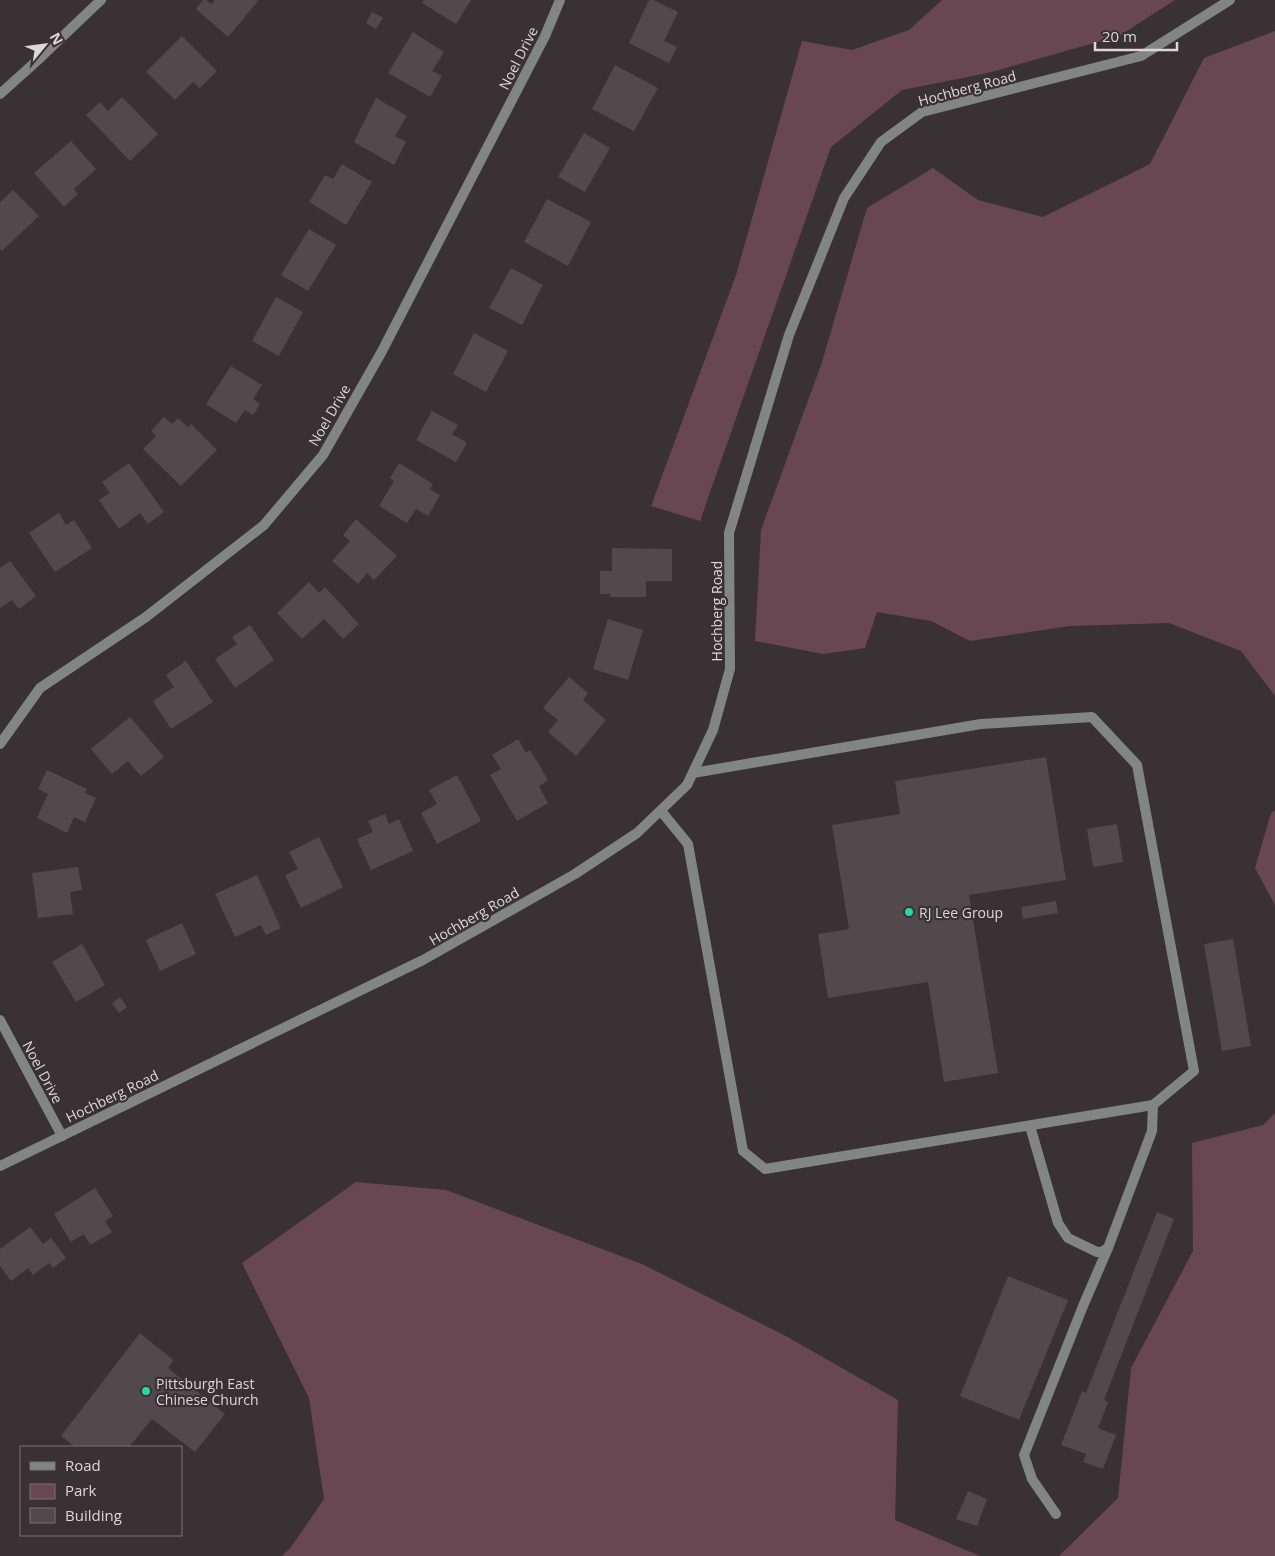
<svg xmlns="http://www.w3.org/2000/svg" width="1275" height="1556" font-family="'Open Sans',sans-serif">
	<style>
		.green { fill: #694752 }
		.building { fill: #52494c }
		.lines { fill: none; stroke-linecap: round; stroke-linejoin: round }
		.service { stroke: #818583; stroke-width: 10 }
		.minor { stroke: #818583; stroke-width: 10 }
		.tertiary { stroke: #818583; stroke-width: 10 }
		.poi-dot { fill: #2bd5ac; stroke: #3a3134; stroke-width: 2 }
		.labels { text-anchor: middle; dominant-baseline: central; stroke-width: 4.5; stroke-linejoin: round; paint-order: stroke }
		.street-label { font-size: 14px; fill: #ddd7d9; stroke: #3a3134 }
		.poi-label { font-size: 14px; fill: #ddd7d9; stroke: #3a3134; text-anchor: start }
	</style>
	<rect width="100%" height="100%" fill="#3a3134"/>
	<!-- green -->
	<g class="green">
		<path d="M942,0h233l-56,36 -131,37 -86,17 -71,57 -131,374 -49,-15 85,-231 66,-234 50,9 57,-20z"/>
		<path d="M1275,31v665l-34,-45 -72,-28 -99,3 -100,15 -39,-20 -54,-9 -12,36 -42,6 -68,-13 6,-111 61,-168 45,-154 66,-40 45,32 65,17 107,-53 54,-106z"/>
		<path d="M1275,810v95l-20,-37 16,-55z"/>
		<path d="M1275,1113v443h-216l59,-58 13,-130 62,-117 -1,-108 71,-18z"/>
		<path d="M356,1182l90,8 196,74 142,71 114,65 -3,120 85,36h-698l9,-9 33,-48 -15,-101 -67,-135z"/>
	</g>
	<!-- building -->
	<g class="building">
		<path d="M203,0h3l5,4 4,-4h42l1,1 -30,36 -32,-28z"/>
		<path d="M424,0h47l-15,24 -34,-21z"/>
		<path d="M649,0h4l25,12 -14,29 13,6 -8,16 -40,-20z"/>
		<path d="M372,12l11,6 -7,11 -10,-6z"/>
		<path d="M413,32l31,20 -12,19 10,5 -12,21 -42,-24z"/>
		<path d="M182,36l35,35 -17,17 -7,-6 -18,18 -29,-28z"/>
		<path d="M615,65l43,23 -24,43 -42,-22z"/>
		<path d="M122,97l36,37 -28,27 -44,-46 14,-13 8,9z"/>
		<path d="M376,98l31,18 -12,20 11,6 -12,23 -40,-23z"/>
		<path d="M584,133l26,15 -25,44 -27,-15z"/>
		<path d="M71,141l25,28 -22,20 4,5 -14,13 -30,-34z"/>
		<path d="M342,164l30,18 -26,43 -37,-23 16,-27 8,4z"/>
		<path d="M13,190l26,26 -37,35 -2,-2v-47z"/>
		<path d="M547,199l44,23 -23,44 -44,-24z"/>
		<path d="M309,229l27,16 -28,46 -27,-16z"/>
		<path d="M511,268l32,17 -21,40 -33,-17z"/>
		<path d="M276,297l27,15 -24,44 -27,-15z"/>
		<path d="M474,333l34,18 -22,41 -33,-18z"/>
		<path d="M231,366l31,19 -9,14 7,5 -7,11 -8,-5 -9,13 -30,-19z"/>
		<path d="M432,411l26,14 -6,9 15,9 -11,19 -40,-22z"/>
		<path d="M164,417l8,7 6,-6 10,9 3,-3 26,26 -36,36 -38,-37 13,-13 -5,-5z"/>
		<path d="M129,463l35,49 -16,12 -8,-11 -21,16 -20,-29 11,-7 -8,-11z"/>
		<path d="M399,463l34,21 -3,5 10,6 -12,21 -12,-7 -9,14 -28,-17 15,-25 -4,-3z"/>
		<path d="M59,513l7,12 8,-5 18,28 -37,24 -26,-39z"/>
		<path d="M356,519l41,37 -23,24 -7,-7 -9,11 -26,-23 18,-20 -7,-6z"/>
		<path d="M612,548l60,1v32h-26v16h-36v-3h-10v-23h12z"/>
		<path d="M10,561l26,35 -17,13 -7,-9 -12,8v-40z"/>
		<path d="M309,582l10,11 6,-6 34,37 -16,15 -19,-20 -22,20 -25,-26z"/>
		<path d="M608,619l35,11 -15,50 -35,-11z"/>
		<path d="M250,625l24,35 -39,28 -20,-29 22,-15 -5,-7z"/>
		<path d="M186,661l27,41 -42,27 -18,-28 21,-14 -8,-12z"/>
		<path d="M569,677l19,16 -5,7 23,20 -30,36 -28,-24 10,-12 -15,-12z"/>
		<path d="M130,717l34,40 -23,19 -13,-15 -16,13 -21,-25z"/>
		<path d="M518,739l8,14 4,-3 18,30 -9,6 9,17 -31,18 -27,-46 11,-6 -9,-14z"/>
		<path d="M1046,757l20,123 -97,15 29,178 -54,9 -16,-100 -100,16 -10,-64 31,-5 -17,-104 68,-11 -5,-33z"/>
		<path d="M47,770l40,19 -2,4 11,5 -11,24 -11,-5 -7,16 -30,-15 11,-24 -10,-5z"/>
		<path d="M457,775l24,46 -44,23 -16,-31 16,-9 -8,-14z"/>
		<path d="M385,814l4,10 10,-5 14,32 -42,19 -14,-31 16,-7 -5,-11z"/>
		<path d="M1117,824l6,38 -30,5 -6,-38z"/>
		<path d="M319,837l24,50 -42,21 -16,-33 13,-6 -9,-17z"/>
		<path d="M78,867l4,23 -12,2 3,22 -35,4 -6,-45z"/>
		<path d="M257,875l24,53 -15,7 -5,-10 -26,12 -20,-43z"/>
		<path d="M1056,901l2,12 -35,6 -2,-12z"/>
		<path d="M182,923l14,31 -36,17 -14,-31z"/>
		<path d="M1233,939l18,107 -29,5 -18,-107z"/>
		<path d="M82,944l23,41 -29,17 -24,-40z"/>
		<path d="M120,997l7,10 -8,6 -7,-10z"/>
		<path d="M95,1188l18,28 -8,5 7,11 -22,13 -6,-11 -13,8 -17,-28z"/>
		<path d="M1157,1212l17,7 -70,181 4,2 -10,26 18,7 -13,34 -20,-7 3,-8 -25,-9 21,-54 4,2z"/>
		<path d="M30,1227l13,17 8,-6 15,20 -13,10 -4,-5 -16,12 -5,-7 -17,13 -11,-15v-17z"/>
		<path d="M1008,1276l60,24 -49,120 -59,-24z"/>
		<path d="M140,1333l33,27 -5,8 57,46 -30,38 -43,-33 -23,28h-54l-14,-11z"/>
		<path d="M968,1491l19,8 -10,27 -21,-7z"/>
	</g>
	<g class="lines">
		<!-- service -->
		<g class="service">
			<path d="M661,811l27,33 55,307 22,18 388,-64 41,-34 -57,-306 -45,-48 -111,7 -288,49"/>
			<path d="M1030,1126l28,97 10,15 29,14h4l7,-4 44,-117 1,-26"/>
			<path d="M1056,1514l-24,-35 -8,-24 59,-149 25,-58"/>
		</g>
		<!-- minor -->
		<g class="minor">
			<path d="M0,744l40,-56 106,-71 118,-92 59,-70 58,-102 164,-317 15,-36"/>
			<path d="M0,1020l62,116"/>
		</g>
		<!-- tertiary -->
		<g class="tertiary">
			<path d="M0,94l40,-36 61,-58"/>
			<path d="M0,1166l423,-206 152,-86 62,-41 50,-48 26,-55 17,-61 -1,-136 60,-198 55,-137 37,-56 41,-30 219,-56 89,-56"/>
		</g>
	</g>
	<!-- markers -->
	<g class="poi-dot">
		<circle cx="909" cy="912" r="5"/>
		<circle cx="146" cy="1391" r="5"/>
	</g>
	<g class="labels">
		<!-- street labels -->
		<g class="street-label">
			<text transform="translate(518 58) rotate(-63)">Noel Drive</text>
			<text transform="translate(967 88) rotate(-15)">Hochberg Road</text>
			<text transform="translate(329 415) rotate(-60)">Noel Drive</text>
			<text transform="translate(716 611) rotate(-90)">Hochberg Road</text>
			<text transform="translate(474 916) rotate(-30)">Hochberg Road</text>
			<text transform="translate(43 1072) rotate(62)">Noel Drive</text>
			<text transform="translate(112 1096) rotate(-26)">Hochberg Road</text>
		</g>
		<!-- poi labels -->
		<g class="poi-label">
			<text x="919" y="912">RJ Lee Group</text>
			<text x="156" y="1383">Pittsburgh East<tspan x="156" dy="16">Chinese Church</tspan></text>
		</g>
	</g>
	<!-- legend -->
	<rect x="20" y="1446" width="162" height="90" fill="#3a3134" stroke="#7b7376"/>
	<rect x="30" y="1462" width="25" height="8" fill="#818583" stroke="#7b7376"/>
	<text x="65" y="1471" font-size="15" fill="#ddd7d9">Road</text>
	<rect x="30" y="1484" width="25" height="15" fill="#694752" stroke="#7b7376"/>
	<text x="65" y="1496" font-size="15" fill="#ddd7d9">Park</text>
	<rect x="30" y="1508" width="25" height="15" fill="#52494c" stroke="#7b7376"/>
	<text x="65" y="1521" font-size="15" fill="#ddd7d9">Building</text>
	<!-- north arrow -->
	<g transform="translate(45 45) rotate(61)" stroke="#3a3134" stroke-width="4" paint-order="stroke">
	<path d="M0-4L9 19L0 12L-9 19Z" fill="#ddd7d9"/>
	<text y="-8" font-size="14" font-weight="bold" text-anchor="middle" fill="#ddd7d9">N</text>
	</g>
	<!-- scale -->
	<path d="M1095 42v8h82v-8" fill="none" stroke="#ddd7d9" stroke-width="2.5"/>
	<text x="1102" y="42" font-size="15" fill="#ddd7d9" stroke="#3a3134" stroke-width="4" paint-order="stroke">20 m</text>
</svg>
